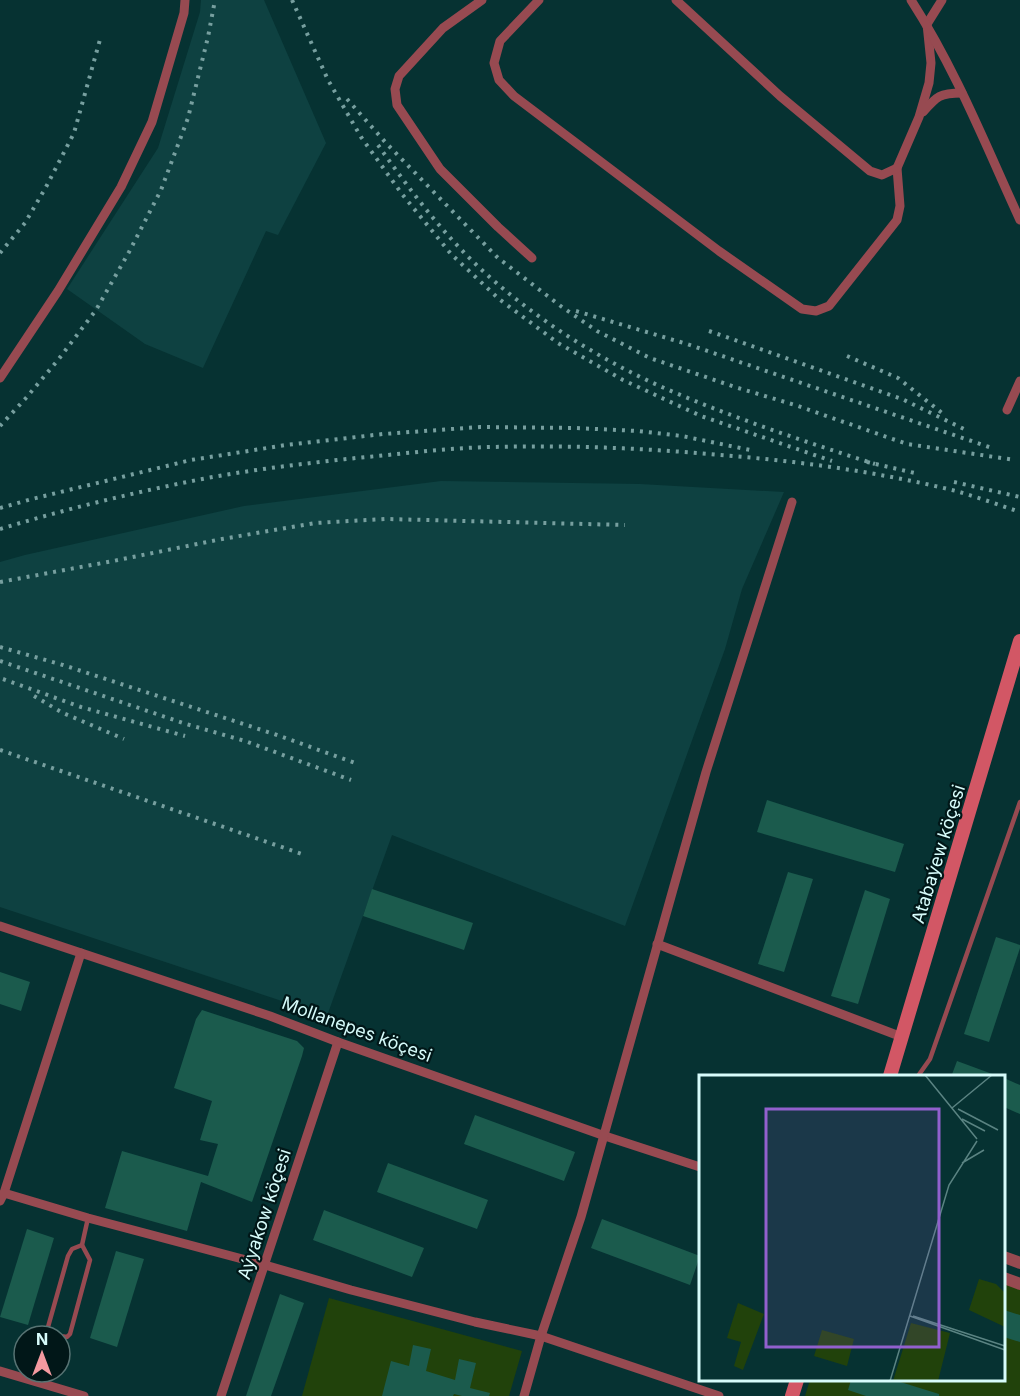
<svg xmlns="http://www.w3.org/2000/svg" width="1020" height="1396" font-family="Inter,sans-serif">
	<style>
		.built { fill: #0e4141 }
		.green { fill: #21420b }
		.building { fill: #1b5b4d }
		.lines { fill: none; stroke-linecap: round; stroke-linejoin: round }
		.service { stroke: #974a51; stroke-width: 4.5 }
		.minor { stroke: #974a51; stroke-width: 9 }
		.tertiary { stroke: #974a51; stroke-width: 12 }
		.secondary { stroke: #d25765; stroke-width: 14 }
		.rail { stroke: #779f9f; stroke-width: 4; stroke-dasharray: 3 6; stroke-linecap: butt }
		.labels { text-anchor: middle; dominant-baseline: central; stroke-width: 4.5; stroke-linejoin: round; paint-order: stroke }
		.street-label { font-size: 18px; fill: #d7fcfb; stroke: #011718 }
		.inset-road { fill: none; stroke: #5a8382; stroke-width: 1.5 }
		.view { fill: #9260ce; fill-opacity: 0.15; stroke: #9260ce; stroke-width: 3 }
		.inset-edge { fill: none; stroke: #d7fcfb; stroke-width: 3 }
	</style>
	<rect width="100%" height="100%" fill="#063232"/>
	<!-- built -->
	<g class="built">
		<path d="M201,0h63l62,143 -48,92 -12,-4 -63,137 -58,-24 -78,-55 91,-141 42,-136z"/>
		<path d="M441,481l199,3 144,8 -42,97 -17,60 -100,277 -233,-91 -65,181 -327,-109v-345l25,-7 219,-49z"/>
	</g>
	<!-- green -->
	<g class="green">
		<path d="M1004,1284l16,4v108h-215l5,-16h194z"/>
		<path d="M329,1298l193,53 -13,45h-207z"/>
	</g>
	<!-- building -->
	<g class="building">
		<path d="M767,800l137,44 -9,28 -138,-40z"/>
		<path d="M788,872l25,7 -29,93 -26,-8z"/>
		<path d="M372,889l101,34 -9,27 -101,-34z"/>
		<path d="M865,890l25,9 -32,105 -27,-8z"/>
		<path d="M996,937l24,8v3l-31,94 -25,-8z"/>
		<path d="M0,972l30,10 -9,29 -21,-7z"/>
		<path d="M202,1010l95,31 7,7 -2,8 -50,146 -51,-20 -14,49 -82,-23 17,-57 86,25 10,-32 -18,-4 12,-39 -38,-13 22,-69z"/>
		<path d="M957,1061l38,14v2h-44z"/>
		<path d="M1004,1078l16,7v29l-16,-7z"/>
		<path d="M475,1115l100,37 -11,29 -100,-37z"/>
		<path d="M388,1163l100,37 -11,29 -100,-37z"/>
		<path d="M324,1210l100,38 -12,29 -99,-37z"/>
		<path d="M602,1219l98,37 -10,29 -99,-37z"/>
		<path d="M27,1229l27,9 -26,87 -28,-8z"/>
		<path d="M116,1251l28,8 -27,88 -27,-9z"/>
		<path d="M280,1294l24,9 -33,93h-25z"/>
		<path d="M1004,1310l16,5v27l-16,-5z"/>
		<path d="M413,1345l18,4 -5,22 29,9 4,-21 17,4 -6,25 20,5 -1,3h-27l-8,-2 -1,2h-71l9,-35 18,5z"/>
		<path d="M851,1380h43l45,14v2h-73l-18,-6z"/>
	</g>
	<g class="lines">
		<!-- service -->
		<g class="service">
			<path d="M918,1076l12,-17 90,-257"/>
			<path d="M59,1336c-6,-2 -10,-3 -11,-9l20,-71 4,-7 10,-4"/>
			<path d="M60,1336l7,1 3,-3 20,-74 -8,-15 6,-27"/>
		</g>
		<!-- minor -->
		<g class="minor">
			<path d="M482,0l-39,28 -44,48 -4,13 2,16 43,64 58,58 34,31"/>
			<path d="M539,0l-39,41 -6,22 5,17 15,16 205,155 83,58 14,2 13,-5 68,-86 3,-14 -3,-38 22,-51 10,-34 2,-20 -4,-39 15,-24"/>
			<path d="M676,0l104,96 90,75 12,4 15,-7"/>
			<path d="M911,0c44,68 75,146 109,220"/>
			<path d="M923,112c14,-16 17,-19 39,-19"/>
			<path d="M0,378l58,-87 63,-104 31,-65 32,-109 1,-13"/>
			<path d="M1007,410l13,-29"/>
			<path d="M0,926l270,90 68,26 267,94 95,31"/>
			<path d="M657,944l245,93"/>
			<path d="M4,1193l77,-240"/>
			<path d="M0,1201l4,-8 84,25 177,47 86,25 124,32 66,14 178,60"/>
			<path d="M0,1371l84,25"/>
			<path d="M221,1396l117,-354"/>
			<path d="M524,1396l17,-60 40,-119 125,-445 86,-270"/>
		</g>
		<!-- tertiary -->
		<g class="tertiary">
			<path d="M1004,1257l16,6"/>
			<path d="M1004,1278l16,6"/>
		</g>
		<!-- secondary -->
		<g class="secondary">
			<path d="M890,1076l130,-435"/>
			<path d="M792,1396l5,-16"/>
		</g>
		<!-- rail -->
		<g class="rail">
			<path d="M292,0l36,80 33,57 41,57 49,60 48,45 59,44 65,37 78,36 131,45"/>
			<path d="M347,99l39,44 112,115 64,49 35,24 53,27 85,29 60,18 112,39 108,16"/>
			<path d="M378,145c34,48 70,96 115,135 47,41 102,76 160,103 71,32 147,57 222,81"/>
			<path d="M0,253l25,-30 21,-36 28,-54 27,-97"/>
			<path d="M576,311l111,33 305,104"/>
			<path d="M709,331l193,68 62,30"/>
			<path d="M847,356l51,22 44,35"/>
			<path d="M0,426l26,-28 32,-38 38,-50 33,-58 32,-62 27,-72 20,-81 7,-37"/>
			<path d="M867,462l52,12"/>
			<path d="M954,482l66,15"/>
			<path d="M0,508l32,-9 159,-39 95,-15 97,-11 97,-7 96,1 62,3 44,5 73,15"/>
			<path d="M0,529c63,-19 127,-35 192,-48 54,-11 109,-17 164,-23 45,-4 90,-10 135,-11 76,-2 153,1 229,8 79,6 159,17 236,36 21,6 43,14 64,21"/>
			<path d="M0,582l113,-21 109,-22 93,-16 71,-4 239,6"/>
			<path d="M0,647l63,18 214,70 81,29"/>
			<path d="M0,661l186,63 59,17 106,39"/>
			<path d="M3,679l78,28 104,29"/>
			<path d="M34,696l29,17 61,26"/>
			<path d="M0,750l302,104"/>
		</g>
	</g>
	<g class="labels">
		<!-- street labels -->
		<g class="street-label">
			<text transform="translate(938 854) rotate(-73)">Atabaýew köçesi</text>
			<text transform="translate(357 1029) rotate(20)">Mollanepes köçesi</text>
			<text transform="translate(264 1214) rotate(-72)">Aýyakow köçesi</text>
		</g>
	</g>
	<!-- overview -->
	<g transform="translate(699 1075)">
		<rect width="306" height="306" fill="#063232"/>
		<path d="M280,204l17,5 9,9v34l-36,-17zM39,228l26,11 -21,56 -9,-4 7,-24 -14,-4zM212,248l39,10 -12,48h-45zM123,255l32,9 -7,27 -33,-10z" fill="#21420b"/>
		<path class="inset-road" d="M226,0l52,64M253,33l40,-33M259,34l40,21M263,44l23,12M263,88l22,-13M211,241l95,34M214,241l92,30M191,306l59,-196 28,-44"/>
		<path class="view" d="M67,34h173v238h-173z"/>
		<rect width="306" height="306" class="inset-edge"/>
	</g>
	<!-- north arrow -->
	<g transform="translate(42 1354)"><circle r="28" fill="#011718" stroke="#577373" stroke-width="1.5"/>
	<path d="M0-4.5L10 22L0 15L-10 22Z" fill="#f49aa0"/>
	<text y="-9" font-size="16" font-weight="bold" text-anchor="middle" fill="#d7fcfb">N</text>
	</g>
</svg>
